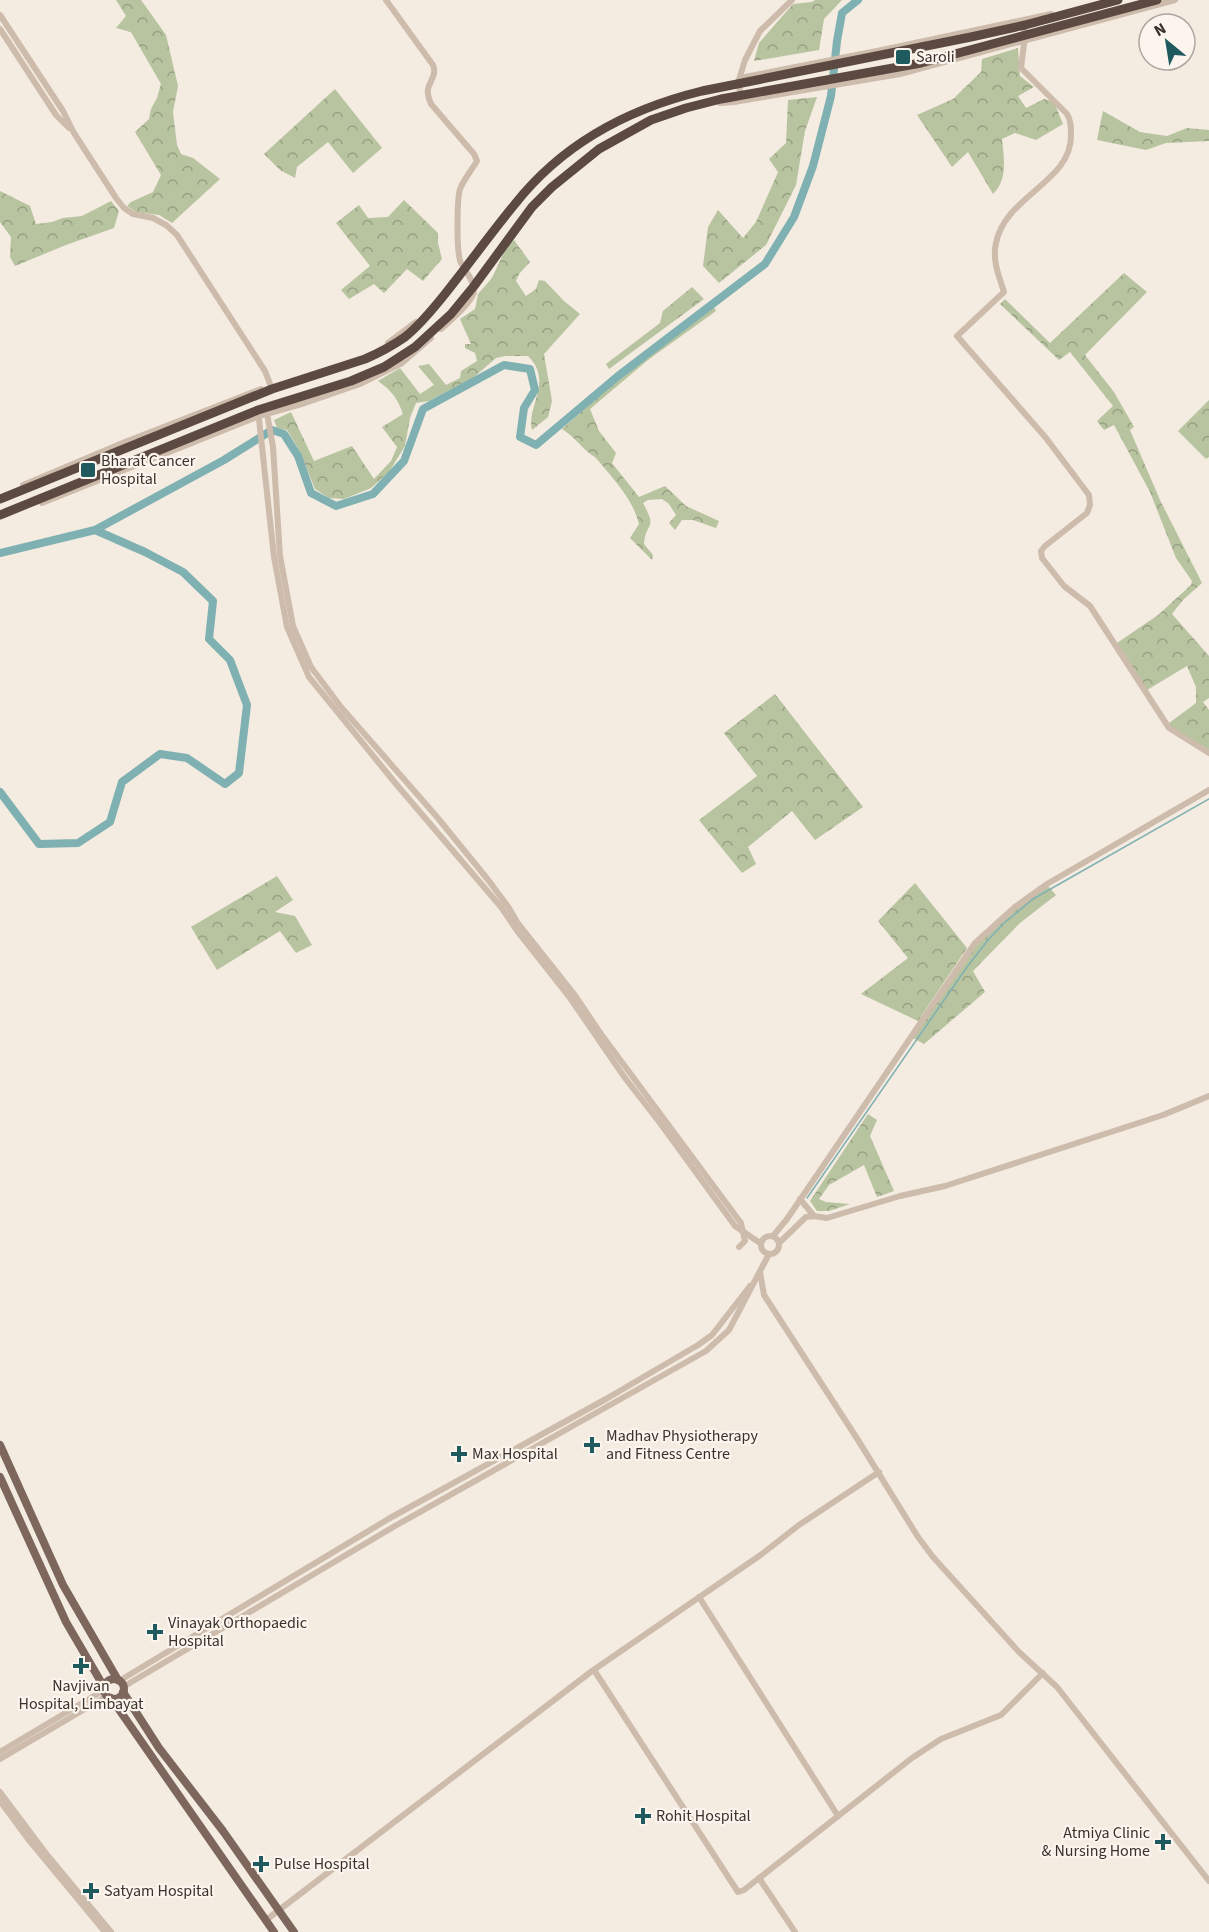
<svg xmlns="http://www.w3.org/2000/svg" width="1209" height="1932" font-family="'Source Sans 3',sans-serif">
	<style>
		.forest { fill: url(#forest-crowns) }
		.lines { fill: none; stroke-linecap: round; stroke-linejoin: round }
		.stream { stroke: #7fb0b2; stroke-width: 1.5 }
		.river { stroke: #7fb0b2; stroke-width: 8 }
		.minor { stroke: #cdbbac; stroke-width: 6 }
		.major { stroke: #7d675c; stroke-width: 8 }
		.highway { stroke: #5c4a42; stroke-width: 9 }
		.poi-dot { fill: #1f5a5e; stroke: #fbf5ee; stroke-width: 2 }
		.labels { text-anchor: middle; dominant-baseline: central; stroke-width: 4.5; stroke-linejoin: round; paint-order: stroke }
		.poi-label { font-size: 16px; fill: #3b302b; stroke: #fbf5ee; text-anchor: start }
	</style>
	<defs>
		<pattern id="forest-crowns" width="20" height="18" patternUnits="userSpaceOnUse" patternTransform="scale(1.5)"><rect width="20" height="18" fill="#b8c4a0"/><path d="M2 6a3 3 0 1 1 6 0M12 15a3 3 0 1 1 6 0" fill="none" stroke="#97a083"/></pattern>
	</defs>
	<rect width="100%" height="100%" fill="#f4ebe1"/>
	<!-- forest -->
	<g class="forest">
		<path d="M116,0h25l25,35 12,51 -5,26 4,33 4,9 12,4 27,21 -48,44 -13,-8 -23,-3 -9,-6 4,-4 22,-10 8,-17 -26,-43 14,-13 2,-10 6,-11 4,-14 -30,-52 -15,-4 10,-12z"/>
		<path d="M815,0h27l-18,19 -5,31 -65,11 5,-18 34,-39 19,-2z"/>
		<path d="M1018,48l2,28 14,11 -16,9 8,12 18,-9 10,3 9,22 -27,16 -21,-7 -13,6c2,20 6,40 -9,55l-25,-42 -16,15 -35,-52 36,-16 28,-27 1,-13z"/>
		<path d="M335,89l47,59 -29,25 -25,-31 -31,25 -2,11 -15,-8 -16,-16z"/>
		<path d="M817,97l-12,34 -9,54 -30,60 -47,38 -16,-17 5,-39 10,-17 25,28 13,-16 22,-50 -9,-13 17,-16 2,-43z"/>
		<path d="M1103,111l37,21 27,4 20,-8 22,2v11l-43,2 -20,7 -49,-10z"/>
		<path d="M0,191l30,15 6,18 16,-2 11,-4 19,-2 29,-15 8,10 -5,17 -48,17 -51,21 -5,-9 1,-20 -11,-15z"/>
		<path d="M404,200l34,33v10l4,16 -19,22 -16,-12 -23,24 -10,-9 -25,15 -8,-9 29,-24 -34,-43 23,-18 9,13 20,-1z"/>
		<path d="M514,240l16,22 -11,12 -3,7 10,15 10,-7 3,-9 6,1 19,20 16,13 -36,40 8,47 -4,16 -16,13c-6,-24 22,-48 -4,-74h-23l-9,2 -23,20 -44,23 -13,2 -6,15 -5,28 -16,26 -18,16 -27,11 -15,-1 -14,-9 -17,-41 -11,-18 -10,-2 -3,-8 17,-8 23,49 38,-15 22,33 17,-18 6,-14 -15,-20 21,-13c-5,-15 -12,-24 -25,-33l22,-13 20,26 14,-9 -16,-19 11,-2 17,21 14,-7 1,-7 16,-10 -2,-8 -10,-5v-4h6l-11,-25 15,-10 3,-15 14,-16 15,-32z"/>
		<path d="M1124,273l23,19 -62,63 29,37 20,35 -4,3 30,70 42,83 -19,17 -11,14 37,42v42l-6,4 6,8v40l-35,-20 -5,-7 27,-20v-16l-9,-21 -40,24 -30,-47 41,-28 33,-30 1,-4 -16,-23 -26,-66 -36,-67 -10,5 -7,-9 16,-15 -43,-54 -11,8 -59,-56 5,-5 45,44z"/>
		<path d="M692,287l12,12 -95,70 -3,-5 54,-41 3,-12z"/>
		<path d="M714,307l2,4 -68,49 -58,49 9,22 17,22 -4,10 27,34 26,-11 21,20 33,15 -3,7 -23,-8h-11l-7,10 -6,-7 7,-8 -7,-11 -7,-5 -14,1 -5,3c15,28 3,17 1,41l9,11 -1,5 -22,-22 9,-14c-7,-27 -26,-45 -43,-66 -13,-8 -21,-21 -34,-29l69,-61z"/>
		<path d="M1209,400v57l-3,2 -28,-28z"/>
		<path d="M775,694l88,113 -48,33 -23,-29 -44,36 8,17 -14,9 -43,-53 58,-44 -33,-43z"/>
		<path d="M277,876l16,24 -18,12 20,4 17,29 -16,8 -16,-22 -63,39 -26,-43z"/>
		<path d="M915,883l52,65 -49,73 -57,-27 47,-36 -30,-37z"/>
		<path d="M1048,886l8,9 -36,28 -47,48 12,21 -61,52 -11,-6 64,-93 39,-36z"/>
		<path d="M868,1114l9,6 -7,16 24,55 -17,6 -13,-32 -35,20 -10,14 7,3 24,2 -21,7h-12l-7,-10z"/>
	</g>
	<g class="lines">
		<!-- stream -->
		<path class="stream" d="M807,1198l160,-231 21,-27 15,-16 30,-25 176,-100"/>
		<!-- river -->
		<g class="river">
			<path d="M0,553l95,-23"/>
			<path d="M0,792l39,52 39,-1 32,-21 12,-40 38,-28 27,4 38,26 14,-11 8,-68 -17,-45 -21,-21 4,-38 -30,-29 -38,-20 -50,-22 129,-70 48,-30 12,4 14,22 13,37 25,13 37,-12 31,-33 19,-52 81,-44 26,4 5,21 -11,18 -4,29 16,8 82,-69 147,-112 29,-47 19,-51 18,-70 6,-55 5,-28 16,-13"/>
		</g>
		<!-- minor -->
		<g class="minor">
			<path d="M386,0l47,65c4,10 -3,15 -5,24 -1,5 1,10 3,15l43,50 3,7c-6,10 -13,18 -17,28 -3,10 -4,65 1,74 4,8 14,18 13,29 -2,11 -25,30 -33,37"/>
			<path d="M0,15l63,96 11,22 42,65 8,10 9,6 20,4 13,7 11,10 88,136 7,18"/>
			<path d="M1024,20l1,16 -4,32 46,46c4,7 4,13 4,22 0,46 -66,60 -75,107 -4,17 3,33 8,49l-47,44 89,102 43,57 1,10 -3,8 -42,33 -4,5 1,7 22,28 26,20 79,122 40,25"/>
			<path d="M0,29l56,86 13,13"/>
			<path d="M740,78l142,-28 169,-36"/>
			<path d="M742,98l-4,-15 7,-23 15,-29 32,-31"/>
			<path d="M720,103l14,-1 166,-28 275,-74"/>
			<path d="M388,343l28,-21"/>
			<path d="M266,408l7,39 7,109 13,70 18,41 30,40 96,110 52,64 20,27 8,14 57,72 27,40 140,189 4,18 -6,6"/>
			<path d="M258,410l16,147 13,70 22,50 87,107 105,123 17,25 52,66 55,80 35,45 75,103 25,17"/>
			<path d="M23,485l102,-43 136,-53"/>
			<path d="M42,503l217,-87 46,-13 55,-19 42,-21 29,-25"/>
			<path d="M800,1199l14,17"/>
			<circle cx="770" cy="1245" r="9"/>
			<path d="M773,1236l14,-17 188,-276 40,-36 32,-23 162,-94"/>
			<path d="M779,1243l27,-26 8,-1 13,2 73,-22 45,-10 218,-71 46,-19"/>
			<path d="M760,1272l4,23 94,145 60,97 15,20 86,95 38,35 152,194"/>
			<path d="M699,1597l139,219"/>
			<path d="M594,1670l144,222 6,-2 168,-132 29,-19 60,-24 42,-42"/>
			<path d="M119,1681l271,-163 216,-119 92,-54 14,-10 38,-49"/>
			<path d="M123,1687l272,-161 311,-175 23,-21 40,-76"/>
			<path d="M0,1752l104,-62"/>
			<path d="M0,1759l107,-63"/>
			<path d="M0,1792l48,64 63,76"/>
			<path d="M0,1801l28,38 77,93"/>
			<path d="M759,1878l36,54"/>
			<path d="M266,1920l326,-249 170,-117 37,-29 80,-53"/>
		</g>
		<!-- major -->
		<g class="major">
			<path d="M0,1445l63,140 55,95"/>
			<path d="M0,1477l66,145 38,65"/>
			<circle cx="114" cy="1689" r="10"/>
			<path d="M123,1692l36,56 64,83 71,101"/>
			<path d="M111,1698l163,234"/>
		</g>
		<!-- highway -->
		<g class="highway">
			<path d="M0,499l272,-110 93,-30c14,-6 27,-13 40,-22 15,-12 28,-28 40,-43 24,-30 46,-61 70,-90 48,-61 113,-95 187,-113l269,-54 54,-12 93,-25"/>
			<path d="M0,515l258,-105 93,-29 33,-14 31,-20 36,-33 23,-28 58,-79 20,-20 47,-38 52,-29 35,-12 35,-9 200,-36 236,-63"/>
		</g>
	</g>
	<!-- markers -->
	<g class="poi-dot">
		<rect x="895" y="49" width="16" height="16" rx="3"/>
		<rect x="80" y="462" width="16" height="16" rx="3"/>
		<path d="M589 1436h6v6h6v6h-6v6h-6v-6h-6v-6h6z"/>
		<path d="M456 1445h6v6h6v6h-6v6h-6v-6h-6v-6h6z"/>
		<path d="M152 1623h6v6h6v6h-6v6h-6v-6h-6v-6h6z"/>
		<path d="M78 1657h6v6h6v6h-6v6h-6v-6h-6v-6h6z"/>
		<path d="M640 1807h6v6h6v6h-6v6h-6v-6h-6v-6h6z"/>
		<path d="M1160 1833h6v6h6v6h-6v6h-6v-6h-6v-6h6z"/>
		<path d="M258 1855h6v6h6v6h-6v6h-6v-6h-6v-6h6z"/>
		<path d="M88 1882h6v6h6v6h-6v6h-6v-6h-6v-6h6z"/>
	</g>
	<g class="labels">
		<!-- poi labels -->
		<g class="poi-label">
			<text x="916" y="57">Saroli</text>
			<text x="101" y="461">Bharat Cancer<tspan x="101" dy="18">Hospital</tspan></text>
			<text x="606" y="1436">Madhav Physiotherapy<tspan x="606" dy="18">and Fitness Centre</tspan></text>
			<text x="472" y="1454">Max Hospital</text>
			<text x="168" y="1623">Vinayak Orthopaedic<tspan x="168" dy="18">Hospital</tspan></text>
			<text x="81" y="1686" text-anchor="middle">Navjivan<tspan x="81" dy="18">Hospital, Limbayat</tspan></text>
			<text x="656" y="1816">Rohit Hospital</text>
			<text x="1150" y="1833" text-anchor="end">Atmiya Clinic<tspan x="1150" dy="18">&amp; Nursing Home</tspan></text>
			<text x="274" y="1864">Pulse Hospital</text>
			<text x="104" y="1891">Satyam Hospital</text>
		</g>
	</g>
	<!-- north arrow -->
	<g transform="translate(1167 42) rotate(330)"><circle r="28" fill="#fbf5ee" stroke="#aea6a0" stroke-width="1.5"/>
	<path d="M0-4.5L10 22L0 15L-10 22Z" fill="#1f5a5e"/>
	<text y="-9" font-size="16" font-weight="bold" text-anchor="middle" fill="#3b302b">N</text>
	</g>
</svg>
